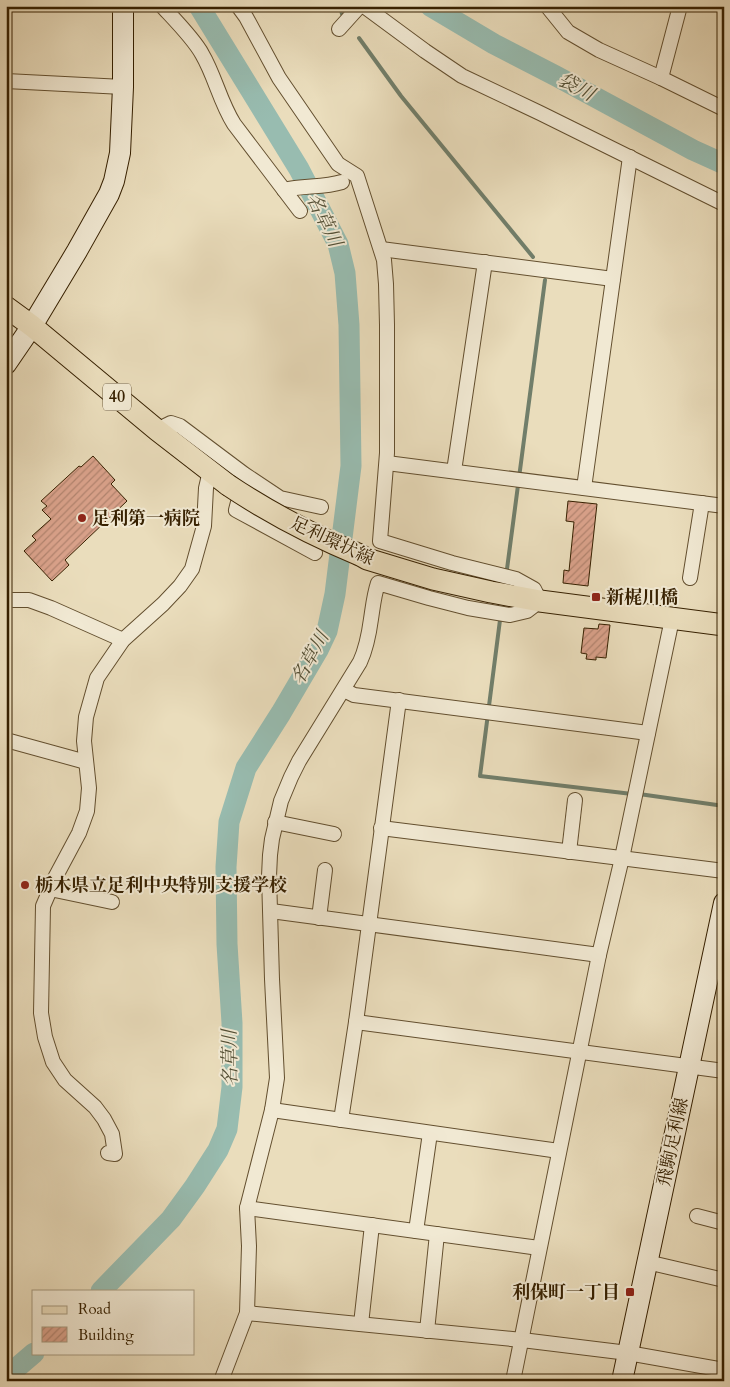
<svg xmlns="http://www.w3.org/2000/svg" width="730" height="1387" font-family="Cardo,'Noto Serif JP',serif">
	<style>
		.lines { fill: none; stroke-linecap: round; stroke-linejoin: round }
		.stream { stroke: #717e6a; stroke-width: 4 }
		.river { stroke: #98bcb0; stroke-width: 21 }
		.building { fill: url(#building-hatch); stroke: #362000 }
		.street-casing { stroke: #634f2f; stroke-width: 16 }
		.secondary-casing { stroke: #362000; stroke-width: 22 }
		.primary-casing { stroke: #362000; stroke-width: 23 }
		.street { stroke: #f1e9d3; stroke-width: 14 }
		.secondary { stroke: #f1e9d3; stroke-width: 20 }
		.primary { stroke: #eaddbc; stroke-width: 21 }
		.primary-bridge-casing { stroke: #362000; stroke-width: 23; stroke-linecap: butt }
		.primary-bridge { stroke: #eaddbc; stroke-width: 21 }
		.poi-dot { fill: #8f2418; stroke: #f1e9d3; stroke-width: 2 }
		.labels { text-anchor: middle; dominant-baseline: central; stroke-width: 4; stroke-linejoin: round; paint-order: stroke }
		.shield { fill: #f1e9d3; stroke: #6e5c3f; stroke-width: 1 }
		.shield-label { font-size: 16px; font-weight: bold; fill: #362000 }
		.poi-label { font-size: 18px; font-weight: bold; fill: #362000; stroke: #f1e9d3; text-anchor: start }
		.street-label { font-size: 18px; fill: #362000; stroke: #f1e9d3 }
		.water-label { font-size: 19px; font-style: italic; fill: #534f35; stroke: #f1e9d3 }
	</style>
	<defs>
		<pattern id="building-hatch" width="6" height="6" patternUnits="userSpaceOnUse" patternTransform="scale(1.25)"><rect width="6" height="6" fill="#daa28b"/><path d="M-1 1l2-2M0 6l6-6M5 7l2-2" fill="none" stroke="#b2846f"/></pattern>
	</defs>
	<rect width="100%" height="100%" fill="#eaddbc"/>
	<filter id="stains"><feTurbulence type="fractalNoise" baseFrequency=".004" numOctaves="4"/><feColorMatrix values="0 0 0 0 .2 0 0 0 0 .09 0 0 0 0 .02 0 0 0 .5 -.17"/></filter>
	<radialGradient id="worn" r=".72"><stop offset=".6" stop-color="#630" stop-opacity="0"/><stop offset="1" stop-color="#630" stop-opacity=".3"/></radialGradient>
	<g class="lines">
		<!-- stream -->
		<g class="stream">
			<path d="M340,6l2,8"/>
			<path d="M359,38l42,58 132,161"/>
			<path d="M507,569l38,-289"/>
			<path d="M500,620l-20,156 152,18"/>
			<path d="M639,794l85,12"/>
		</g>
		<!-- river -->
		<g class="river">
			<path d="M430,6l64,38 62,32 137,74 31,14"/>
			<path d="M101,1291l70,-72 24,-33 23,-36 9,-21 5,-42v-64l-5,-79 -1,-77 3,-45 17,-54 35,-55 37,-63 9,-19 8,-37 16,-128 -2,-141 -4,-52 -7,-29 -39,-75 -100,-163"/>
			<path d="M6,1377l28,-24"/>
		</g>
	</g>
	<!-- building -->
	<g class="building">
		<path d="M93,456l22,24 -4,4 16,17 -62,59 4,5 -17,16 -28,-30 12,-11 -4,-4 19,-17 -9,-9 5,-4 -6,-5 38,-35 2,1z"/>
		<path d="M568,501l29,3 -9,82 -25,-3 1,-13 5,1 5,-49 -8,-1z"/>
		<path d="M599,624l11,1 -4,33 -10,-1v3l-10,-1 1,-5 -6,-1 3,-25 14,1z"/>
	</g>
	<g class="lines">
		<defs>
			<g id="street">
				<path d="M162,6c12,13 32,33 40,48 13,22 18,48 32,70l66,87"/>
				<path d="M364,6l61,45 37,25 78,37 184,91"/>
				<path d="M547,6l21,26 31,18 62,28 63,31"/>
				<path d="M339,29l18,-20 4,-3"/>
				<path d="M661,78l19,-72"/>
				<path d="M6,81l117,6"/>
				<path d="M284,190c19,-5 39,-2 58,-8"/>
				<path d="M381,249l232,30"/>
				<path d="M157,430l14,-7 9,3 64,48 36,24 41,9"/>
				<path d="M387,463l337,43"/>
				<path d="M454,471l31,-209"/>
				<path d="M242,487l-6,23 79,43"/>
				<path d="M584,488l46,-331"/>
				<path d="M690,578l12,-75"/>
				<path d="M6,600h23l22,8 72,32"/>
				<path d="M344,690l10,5 294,38"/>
				<path d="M6,740l80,22"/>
				<path d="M275,822l59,12"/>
				<path d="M381,828l343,43"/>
				<path d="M569,852l6,-52"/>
				<path d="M50,889l62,13"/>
				<path d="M271,911l328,44"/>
				<path d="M319,918l6,-48"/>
				<path d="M356,1022l368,49"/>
				<path d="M272,1110l287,41"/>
				<path d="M341,1120l15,-98 43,-322"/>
				<path d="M108,1153l7,1 -3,-20 -8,-15 -9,-12 -30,-27 -12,-18 -8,-25 -4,-24 2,-107 13,-30 23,-43 8,-22 2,-23 -5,-47 2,-24 11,-39 26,-38 40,-36 17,-18 12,-17 12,-43 2,-38 4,-17"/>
				<path d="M247,1208l292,40"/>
				<path d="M697,1216l27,7"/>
				<path d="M416,1231l14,-98"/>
				<path d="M647,1262l77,18"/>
				<path d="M247,1313l275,27 106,13 96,17"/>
				<path d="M361,1324l11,-99"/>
				<path d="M427,1331l10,-97"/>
				<path d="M221,1381l26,-68 2,-67 -2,-38 25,-98 5,-32 -5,-99 -3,-103 1,-21 2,-16 9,-38 10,-24 8,-16 61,-99c6,-13 9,-28 11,-43 2,-13 3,-24 7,-36l51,15 39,10 42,7 17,-4 13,-10 -6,-12 -18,-10 -64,-16 -72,-22 7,-88v-128l-1,-41 -2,-24 -27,-84 -19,-12 -59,-86 -33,-61 -8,-11"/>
				<path d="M513,1381l86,-426 23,-97 50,-239"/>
			</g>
			<g id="secondary">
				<path d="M6,364l26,-38 45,-75 32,-57 5,-13 6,-28 3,-66v-81"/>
				<path d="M622,1381l102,-478"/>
			</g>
			<g id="primary">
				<path d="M6,307l26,19 125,104 71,55"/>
				<path d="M360,555l7,4 66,20 58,13 49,9 184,24"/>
			</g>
		</defs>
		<!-- street casing -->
		<use href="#street" class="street-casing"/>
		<!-- secondary casing -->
		<use href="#secondary" class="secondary-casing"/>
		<!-- primary casing -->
		<use href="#primary" class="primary-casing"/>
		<!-- street -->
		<use href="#street" class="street"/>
		<!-- secondary -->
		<use href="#secondary" class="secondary"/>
		<!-- primary -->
		<use href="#primary" class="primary"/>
		<defs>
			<path id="primary-bridge" d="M228,485c42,28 86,51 132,70"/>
		</defs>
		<!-- primary-bridge casing -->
		<use href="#primary-bridge" class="primary-bridge-casing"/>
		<!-- primary-bridge -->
		<use href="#primary-bridge" class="primary-bridge"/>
	</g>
	<!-- markers -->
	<g class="poi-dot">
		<circle cx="82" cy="518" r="5"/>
		<rect x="591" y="592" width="10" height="10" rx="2.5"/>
		<circle cx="25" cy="885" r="5"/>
		<rect x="625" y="1287" width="10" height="10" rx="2.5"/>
	</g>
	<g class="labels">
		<!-- shield labels -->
		<rect class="shield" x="103" y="383.5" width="28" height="27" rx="4"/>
		<g class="shield-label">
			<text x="117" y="397">40</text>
		</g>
		<!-- poi labels -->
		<g class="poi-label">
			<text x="92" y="518">足利第一病院</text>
			<text x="606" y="597">新梶川橋</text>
			<text x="35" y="885">栃木県立足利中央特別支援学校</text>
			<text x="620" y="1292" text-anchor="end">利保町一丁目</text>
		</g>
		<!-- street labels -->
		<g class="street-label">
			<text transform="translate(332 541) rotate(25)">足利環状線</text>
			<text transform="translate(673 1142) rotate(-78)">飛駒足利線</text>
		</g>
		<!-- water labels -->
		<g class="water-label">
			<text transform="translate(576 87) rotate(28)">袋川</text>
			<text transform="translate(324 220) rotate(64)">名草川</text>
			<text transform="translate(310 658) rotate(-61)">名草川</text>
			<text transform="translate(230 1058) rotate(-91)">名草川</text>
		</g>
	</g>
	<!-- margin -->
	<rect width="730" height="1387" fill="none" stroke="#eaddbc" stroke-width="25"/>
	<rect x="8" y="8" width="715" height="1372" fill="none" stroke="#362000" stroke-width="2.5"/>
	<rect x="12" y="12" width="705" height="1362" fill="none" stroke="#362000"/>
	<!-- legend -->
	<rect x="32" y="1290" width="162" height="65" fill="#f1e9d3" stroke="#a6997f"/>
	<rect x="42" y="1306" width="25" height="8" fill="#eaddbc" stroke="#a6997f"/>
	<text x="78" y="1314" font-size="15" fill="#362000">Road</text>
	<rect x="42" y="1327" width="25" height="15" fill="url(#building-hatch)" stroke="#a6997f"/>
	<text x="78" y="1340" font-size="15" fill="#362000">Building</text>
	<rect width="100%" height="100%" filter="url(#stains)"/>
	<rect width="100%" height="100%" fill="url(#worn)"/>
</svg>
